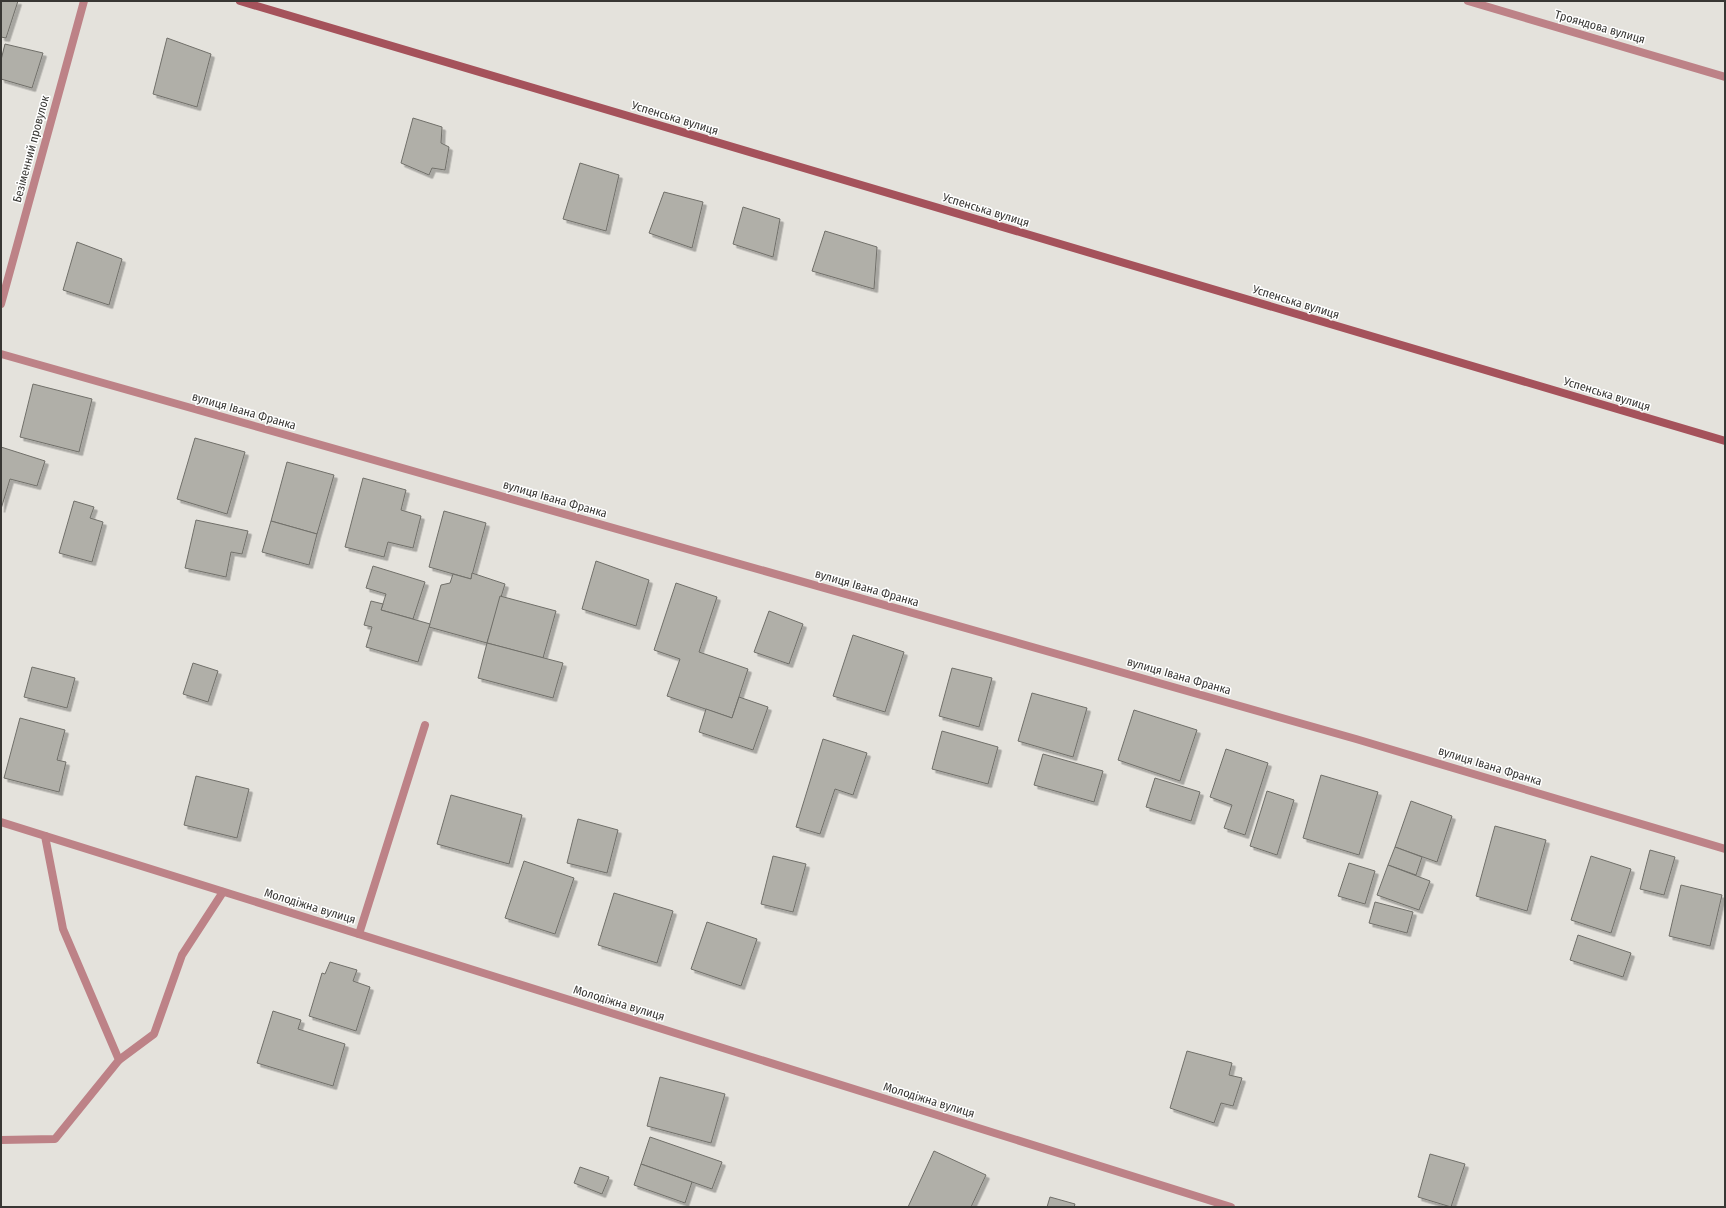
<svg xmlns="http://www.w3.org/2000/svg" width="1726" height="1208" font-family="'Fira Sans Condensed',sans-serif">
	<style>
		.building { fill: #b0afa8; stroke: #706f69; filter: url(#shadow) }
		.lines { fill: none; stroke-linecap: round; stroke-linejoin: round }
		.street { stroke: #bd8287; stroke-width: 8 }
		.secondary { stroke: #a5525b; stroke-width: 8 }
		.labels { text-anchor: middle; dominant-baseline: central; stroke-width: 3; stroke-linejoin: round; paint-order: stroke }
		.street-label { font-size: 12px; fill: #383734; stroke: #fff }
	</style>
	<defs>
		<filter id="shadow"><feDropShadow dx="3.5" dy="3.5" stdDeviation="0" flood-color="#0004"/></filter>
	</defs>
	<rect width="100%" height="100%" fill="#e4e2dc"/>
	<!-- building -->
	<g class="building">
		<path d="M1,1h17l-12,37 -5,-1z"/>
		<path d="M167,38l44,16 -14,53 -44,-13z"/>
		<path d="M5,44l38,9 -11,35 -31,-9v-19z"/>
		<path d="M413,118l29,9 -1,16 8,4 -4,23 -13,-2 -3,7 -28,-12z"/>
		<path d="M580,163l39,12 -13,56 -43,-12z"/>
		<path d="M664,192l39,10 -11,46 -43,-15z"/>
		<path d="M743,207l37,12 -7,38 -40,-13z"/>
		<path d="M825,231l52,16 -3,42 -62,-18z"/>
		<path d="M77,242l45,17 -13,46 -46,-15z"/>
		<path d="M33,384l59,15 -13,53 -59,-15z"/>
		<path d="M195,438l50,14 -18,62 -50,-15z"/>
		<path d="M1,447l44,14 -8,25 -27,-7 -9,30z"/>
		<path d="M287,462l47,13 -17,59 -46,-13z"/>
		<path d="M363,478l43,12 -5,20 20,6 -8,32 -25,-6 -4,15 -39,-10z"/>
		<path d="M74,501l20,6 -4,11 13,4 -11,40 -33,-9z"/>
		<path d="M444,511l42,12 -15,56 -42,-12z"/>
		<path d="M196,520l52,11 -6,23 -11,-2 -5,25 -41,-9z"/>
		<path d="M271,521l46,13 -8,31 -47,-13z"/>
		<path d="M596,561l53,19 -13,46 -54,-17z"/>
		<path d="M373,566l52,16 -12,37 -32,-9 5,-16 -20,-6z"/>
		<path d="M472,573l33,11 -18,59 -58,-16 12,-42 9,-2 3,-9 18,5z"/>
		<path d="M676,583l41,14 -18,55 49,17 -16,49 -65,-22 13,-37 -26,-9z"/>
		<path d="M500,596l56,15 -13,47 -56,-15z"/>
		<path d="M371,601l12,3 -2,6 49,14 -12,38 -52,-15 6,-20 -8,-2z"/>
		<path d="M769,611l34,13 -14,40 -35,-12z"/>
		<path d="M853,635l51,17 -19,60 -52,-16z"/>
		<path d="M487,643l76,20 -10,35 -75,-20z"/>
		<path d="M193,663l25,8 -10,31 -25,-8z"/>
		<path d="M32,667l43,11 -8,30 -43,-11z"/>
		<path d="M952,668l40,10 -13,49 -40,-11z"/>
		<path d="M1032,693l55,15 -14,49 -55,-16z"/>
		<path d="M739,697l29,10 -15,43 -54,-18 7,-23 26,9z"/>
		<path d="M1134,710l63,20 -17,51 -62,-21z"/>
		<path d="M20,718l45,12 -8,30 9,2 -7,30 -55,-14z"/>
		<path d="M942,731l56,16 -10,37 -56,-15z"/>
		<path d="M823,739l44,14 -14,42 -18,-6 -15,45 -24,-7z"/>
		<path d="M1226,749l42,14 -23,72 -21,-7 8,-23 -22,-8z"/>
		<path d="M1043,754l60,17 -9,31 -60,-17z"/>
		<path d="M1321,775l57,17 -19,63 -56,-17z"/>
		<path d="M196,776l53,13 -12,49 -53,-13z"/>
		<path d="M1155,778l45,14 -9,29 -45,-14z"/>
		<path d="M1267,791l27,9 -17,55 -27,-9z"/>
		<path d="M451,795l71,20 -13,49 -72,-20z"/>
		<path d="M1411,801l41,15 -15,46 -42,-15z"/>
		<path d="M578,819l40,11 -11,43 -40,-10z"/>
		<path d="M1495,826l51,14 -19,71 -51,-15z"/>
		<path d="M1395,847l27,10 -6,18 -28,-10z"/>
		<path d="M1650,850l25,7 -11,38 -24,-6z"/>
		<path d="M773,856l33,8 -13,48 -32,-8z"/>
		<path d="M1591,856l40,13 -20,64 -40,-13z"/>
		<path d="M524,861l50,17 -19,56 -50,-16z"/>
		<path d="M1349,863l26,8 -10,33 -27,-8z"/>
		<path d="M1388,865l42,16 -11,29 -42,-15z"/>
		<path d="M1681,885l41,10 -12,51 -41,-10z"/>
		<path d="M614,893l59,18 -16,52 -59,-18z"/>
		<path d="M1375,902l38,10 -6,21 -38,-10z"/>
		<path d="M707,922l50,17 -16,47 -50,-17z"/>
		<path d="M1578,935l53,18 -8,24 -53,-17z"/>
		<path d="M330,962l27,8 -4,11 17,6 -14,44 -47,-15 13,-43 3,1z"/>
		<path d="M273,1011l28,9 -3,9 47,15 -12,42 -76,-23z"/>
		<path d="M1187,1051l45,12 -3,12 13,3 -9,28 -12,-3 -7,20 -44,-15z"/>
		<path d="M660,1077l65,17 -14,49 -64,-17z"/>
		<path d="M650,1137l72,25 -10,27 -71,-25z"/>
		<path d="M934,1151l52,24 -15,32h-63z"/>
		<path d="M1430,1154l35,10 -14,43 -33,-10z"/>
		<path d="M641,1164l51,18 -7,21 -51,-18z"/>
		<path d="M580,1167l29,10 -7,17 -28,-11z"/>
		<path d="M1050,1197l25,7 -1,3h-27z"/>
	</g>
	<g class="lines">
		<!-- street -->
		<g class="street">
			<path d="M1468,1l257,76"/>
			<path d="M1,304l83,-303"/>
			<path d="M1,354l1355,385 369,110"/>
			<path d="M1,822l1230,385"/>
			<path d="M359,934l66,-209"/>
			<path d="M119,1060l35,-26 28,-79 41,-63"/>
			<path d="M1,1140l54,-1 64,-79 -56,-131 -18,-93"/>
		</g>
		<!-- secondary -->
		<path class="secondary" d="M240,1l1485,440"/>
	</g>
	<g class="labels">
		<!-- street labels -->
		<g class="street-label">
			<text transform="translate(1600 27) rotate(16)">Трояндова вулиця</text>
			<text transform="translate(675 118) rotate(17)">Успенська вулиця</text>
			<text transform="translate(31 149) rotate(-75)">Безіменний провулок</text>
			<text transform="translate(986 210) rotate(17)">Успенська вулиця</text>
			<text transform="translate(1296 302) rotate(17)">Успенська вулиця</text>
			<text transform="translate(1607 394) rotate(17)">Успенська вулиця</text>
			<text transform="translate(244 411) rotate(16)">вулиця Івана Франка</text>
			<text transform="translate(555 499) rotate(16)">вулиця Івана Франка</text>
			<text transform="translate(867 588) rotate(16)">вулиця Івана Франка</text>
			<text transform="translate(1179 676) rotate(16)">вулиця Івана Франка</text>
			<text transform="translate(1490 766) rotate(17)">вулиця Івана Франка</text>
			<text transform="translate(310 906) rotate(17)">Молодіжна вулиця</text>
			<text transform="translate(619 1003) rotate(17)">Молодіжна вулиця</text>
			<text transform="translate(929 1100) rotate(17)">Молодіжна вулиця</text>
		</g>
	</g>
	<!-- border -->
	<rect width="1726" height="1208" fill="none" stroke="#383734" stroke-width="4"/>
</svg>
